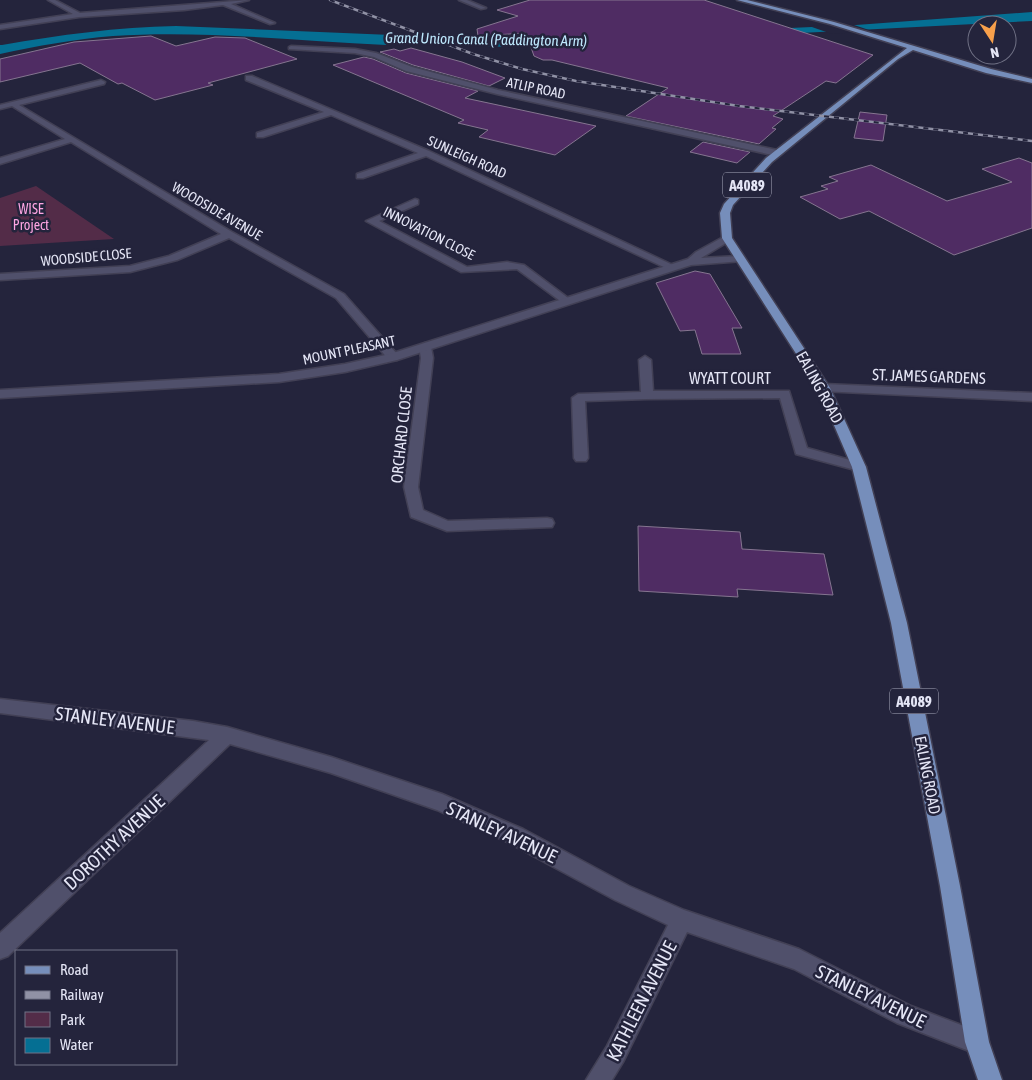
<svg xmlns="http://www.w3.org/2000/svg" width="1032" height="1080" font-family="'Asap Condensed',sans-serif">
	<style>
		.green { fill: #532c48 }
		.water { fill: #056f93 }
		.pier { fill: #24243c }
		.building { fill: #4f2c63; stroke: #857590 }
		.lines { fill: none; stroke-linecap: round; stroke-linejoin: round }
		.street-casing { stroke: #424055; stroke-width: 3 }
		.secondary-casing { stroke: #424055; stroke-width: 3 }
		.primary-casing { stroke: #424055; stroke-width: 3 }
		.street { fill: #50506b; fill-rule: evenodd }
		.secondary { fill: #50506b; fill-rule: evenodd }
		.primary { fill: #768ebb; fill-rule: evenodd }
		.rail-casing { stroke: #9091a5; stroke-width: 2.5 }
		.rail { stroke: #24243c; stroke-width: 2; stroke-dasharray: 5; stroke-linecap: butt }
		.labels { text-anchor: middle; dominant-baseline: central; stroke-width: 5; stroke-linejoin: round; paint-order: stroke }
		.far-street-label { font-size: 14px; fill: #e5e6f6; stroke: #24243c }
		.far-park-label { font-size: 14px; fill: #fea5e3; stroke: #24243c }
		.far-water-label { font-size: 15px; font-style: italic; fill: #bee8fd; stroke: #24243c }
		.shield { fill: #24243c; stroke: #abacbe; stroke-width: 1 }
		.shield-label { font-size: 15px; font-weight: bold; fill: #e5e6f6 }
		.street-label { font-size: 16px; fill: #e5e6f6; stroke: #24243c }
		.near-street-label { font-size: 19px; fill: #e5e6f6; stroke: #24243c }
	</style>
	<rect width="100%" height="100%" fill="#24243c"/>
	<!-- green -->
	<path class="green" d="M36,186l78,53 -114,7v-48z"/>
	<!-- water -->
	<path class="water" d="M1032,12v9l-461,24 -62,2 -112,-4 -11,2c-90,-4 -182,-15 -273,-9 -38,3 -76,10 -113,18v-9h2c58,-10 115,-18 174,-19l263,11 112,2 305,-14z"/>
	<!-- pier -->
	<g class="pier">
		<path d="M848,23l24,8 -40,3 -23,-8z"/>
		<path d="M394,34h35l32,12 -35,-1z"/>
	</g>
	<!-- building -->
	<g class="building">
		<path d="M530,0h174l169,55 -37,28 -10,-2 -53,35 10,3 -11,9 4,1 -17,15 -133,-28 42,-28 -116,-28h-9l-9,-4 -8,-23 -48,3 -1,-7 41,-13 -21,-6z"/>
		<path d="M151,36l25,10 39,-9 30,1 52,21 -89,24 5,2 -58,15 -33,-17 -4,1 -38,-21 -80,19v-23l74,-17z"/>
		<path d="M411,48l51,14 43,16 -16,8 -76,-21 -33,-13 14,-3 6,2z"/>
		<path d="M364,57l9,2 33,14 72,18 -13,7 131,28 -41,29 -76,-18 9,-7 -30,-7 6,-3 -131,-55z"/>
		<path d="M860,112l27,3 -4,26 -29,-3z"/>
		<path d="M703,142l47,10 -13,11 -47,-11z"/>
		<path d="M1019,158l13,5v65l-78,27 -85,-44 -29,8 -40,-22 28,-8 -7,-3 17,-5 -9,-4 42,-12 76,36 65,-19 -30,-13z"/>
		<path d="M695,271l15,3 32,54h-10l9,26h-39l-7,-24 -15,1 -24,-48z"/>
		<path d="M638,526l102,6 2,17 82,5 9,41 -96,-6 1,8 -99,-6z"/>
	</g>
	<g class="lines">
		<defs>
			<g id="street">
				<path d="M48,0h7l25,13 169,-13 -18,4 44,19 -5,1 -47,-19 -39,5 -105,7 -79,12v-4l73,-11z"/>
				<path d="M459,0h8l19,8 -5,1z"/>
				<path d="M291,46l64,3 21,4 36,14 86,23 279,60 4,3 -4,3 -280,-62 -91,-23 -32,-14 -19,-4 -66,-4v-2z"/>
				<path d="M246,76h6l177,75 248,116 -5,3 -4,-1 -242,-113 -63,22h-6v-4l61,-21 -87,-38 -68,22h-6v-4l67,-21 -78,-32z"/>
				<path d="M101,80l4,2 -1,2 -85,21 213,127 112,62 53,60 2,3 -2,3h-8l-53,-62 -107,-60 -52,22 -47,12 -130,8v-6l130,-8 39,-10 52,-22 -150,-92 -71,22v-6l65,-19 -53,-33 -12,3v-4z"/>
				<path d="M415,199l3,1v4l-39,17 88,46 40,-5 17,3 48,36 -1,2h-8l-46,-34 -56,3 -95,-51z"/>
				<path d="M425,343l6,4 2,11 -15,129 5,23 25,11 99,-3 5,1 2,4 -2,4 -105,4 -36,-14 -7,-30 17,-129 -2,-11z"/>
				<path d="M645,356l6,4 2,31h136l18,57 57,16 2,3 -2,3 -5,1 -63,-17 -16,-56 -133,1 -62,2 3,57 -2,3h-10l-2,-3 -2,-60 6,-4 63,-2 -2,-32z"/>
				<path d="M824,384l208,9v8l-212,-10 -2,-3 2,-3z"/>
				<path d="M0,699l193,22 34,6 104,30 111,37 81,35 106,57 55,24 115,39 112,57 74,28 4,8 -4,8 -8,4 -80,-31 -103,-54 -107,-37 -64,130 -11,18h-26l21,-34 61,-121 -53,-25 -106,-57 -72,-33 -106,-37 -101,-29 -222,212 -8,3v-26l209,-193 -209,-27z"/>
			</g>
			<path id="secondary" d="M727,235l4,1v4l-30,18 38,-2 4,1 1,2 -1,2 -52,4 -294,95 -52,12 -66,10 -279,16v-8l279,-16 66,-10 45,-10 298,-95 8,-7z"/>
			<path id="primary" d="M737,0h10l87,22 157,47 41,10v4l-46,-10 -73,-23 -15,9 -126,103 -39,43 -3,8 2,25 98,150 36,79 41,156 53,263 29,156 13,38h-24l-13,-38 -25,-156 -49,-263 -39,-156 -34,-79 -96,-150 -2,-25 4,-9 42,-46 141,-110 -77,-24z"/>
		</defs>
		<!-- street casing -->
		<use href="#street" class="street-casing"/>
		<!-- secondary casing -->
		<use href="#secondary" class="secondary-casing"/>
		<!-- primary casing -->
		<use href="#primary" class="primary-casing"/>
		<!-- street -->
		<use href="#street" class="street"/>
		<!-- secondary -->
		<use href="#secondary" class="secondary"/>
		<!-- primary -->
		<use href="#primary" class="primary"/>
		<defs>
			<path id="rail" d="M330,0l143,54 49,15 54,12 163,25 293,35"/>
		</defs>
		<!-- rail casing -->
		<use href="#rail" class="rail-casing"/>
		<!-- rail -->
		<use href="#rail" class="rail"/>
	</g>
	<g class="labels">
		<!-- far-street labels -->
		<g class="far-street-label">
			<text transform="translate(536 88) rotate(12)">ATLIP ROAD</text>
			<text transform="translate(467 157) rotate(24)">SUNLEIGH ROAD</text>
			<text transform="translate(217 211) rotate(30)">WOODSIDE AVENUE</text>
			<text transform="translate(429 233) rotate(27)">INNOVATION CLOSE</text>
			<text transform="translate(86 257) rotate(-5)">WOODSIDE CLOSE</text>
			<text transform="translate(349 350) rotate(-12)">MOUNT PLEASANT</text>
		</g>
		<!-- far-park labels -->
		<g class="far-park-label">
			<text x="31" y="209">WISE<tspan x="31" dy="16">Project</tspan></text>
		</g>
		<!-- far-water labels -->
		<g class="far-water-label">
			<text transform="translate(486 39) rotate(1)">Grand Union Canal (Paddington Arm)</text>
		</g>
		<!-- shield labels -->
		<g class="shield">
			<rect x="723" y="172.5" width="48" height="25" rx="4"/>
			<rect x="890" y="688.5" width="48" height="25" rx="4"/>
		</g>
		<g class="shield-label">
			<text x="747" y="185">A4089</text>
			<text x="914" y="701">A4089</text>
		</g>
		<!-- street labels -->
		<g class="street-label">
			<text transform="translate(929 376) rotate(2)">ST. JAMES GARDENS</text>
			<text x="730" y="378">WYATT COURT</text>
			<text transform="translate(820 387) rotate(61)">EALING ROAD</text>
			<text transform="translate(401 435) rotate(-84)">ORCHARD CLOSE</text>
			<text transform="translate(928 775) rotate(79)">EALING ROAD</text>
		</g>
		<!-- near-street labels -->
		<g class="near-street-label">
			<text transform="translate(115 720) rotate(7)">STANLEY AVENUE</text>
			<text transform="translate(502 832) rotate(25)">STANLEY AVENUE</text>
			<text transform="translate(114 842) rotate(-43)">DOROTHY AVENUE</text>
			<text transform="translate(871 996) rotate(26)">STANLEY AVENUE</text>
			<text transform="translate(641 1001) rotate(-63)">KATHLEEN AVENUE</text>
		</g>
	</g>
	<!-- legend -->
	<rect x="15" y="950" width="162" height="115" fill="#24243c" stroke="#717286"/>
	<rect x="25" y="966" width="25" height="8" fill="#768ebb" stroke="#717286"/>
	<text x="60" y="975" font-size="15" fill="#e5e6f6">Road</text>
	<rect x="25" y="991" width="25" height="8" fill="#9091a5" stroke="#717286"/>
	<text x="60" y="1000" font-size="15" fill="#e5e6f6">Railway</text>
	<rect x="25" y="1012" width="25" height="15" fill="#532c48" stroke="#717286"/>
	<text x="60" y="1025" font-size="15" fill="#e5e6f6">Park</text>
	<rect x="25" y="1038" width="25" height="15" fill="#056f93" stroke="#717286"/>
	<text x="60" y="1050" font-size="15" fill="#e5e6f6">Water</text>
	<!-- north arrow -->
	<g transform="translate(992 40) rotate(168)"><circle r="24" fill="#24243c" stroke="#717286"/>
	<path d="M0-4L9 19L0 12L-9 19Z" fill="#f8a04b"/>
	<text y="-8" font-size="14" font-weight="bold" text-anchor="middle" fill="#e5e6f6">N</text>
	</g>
</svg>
